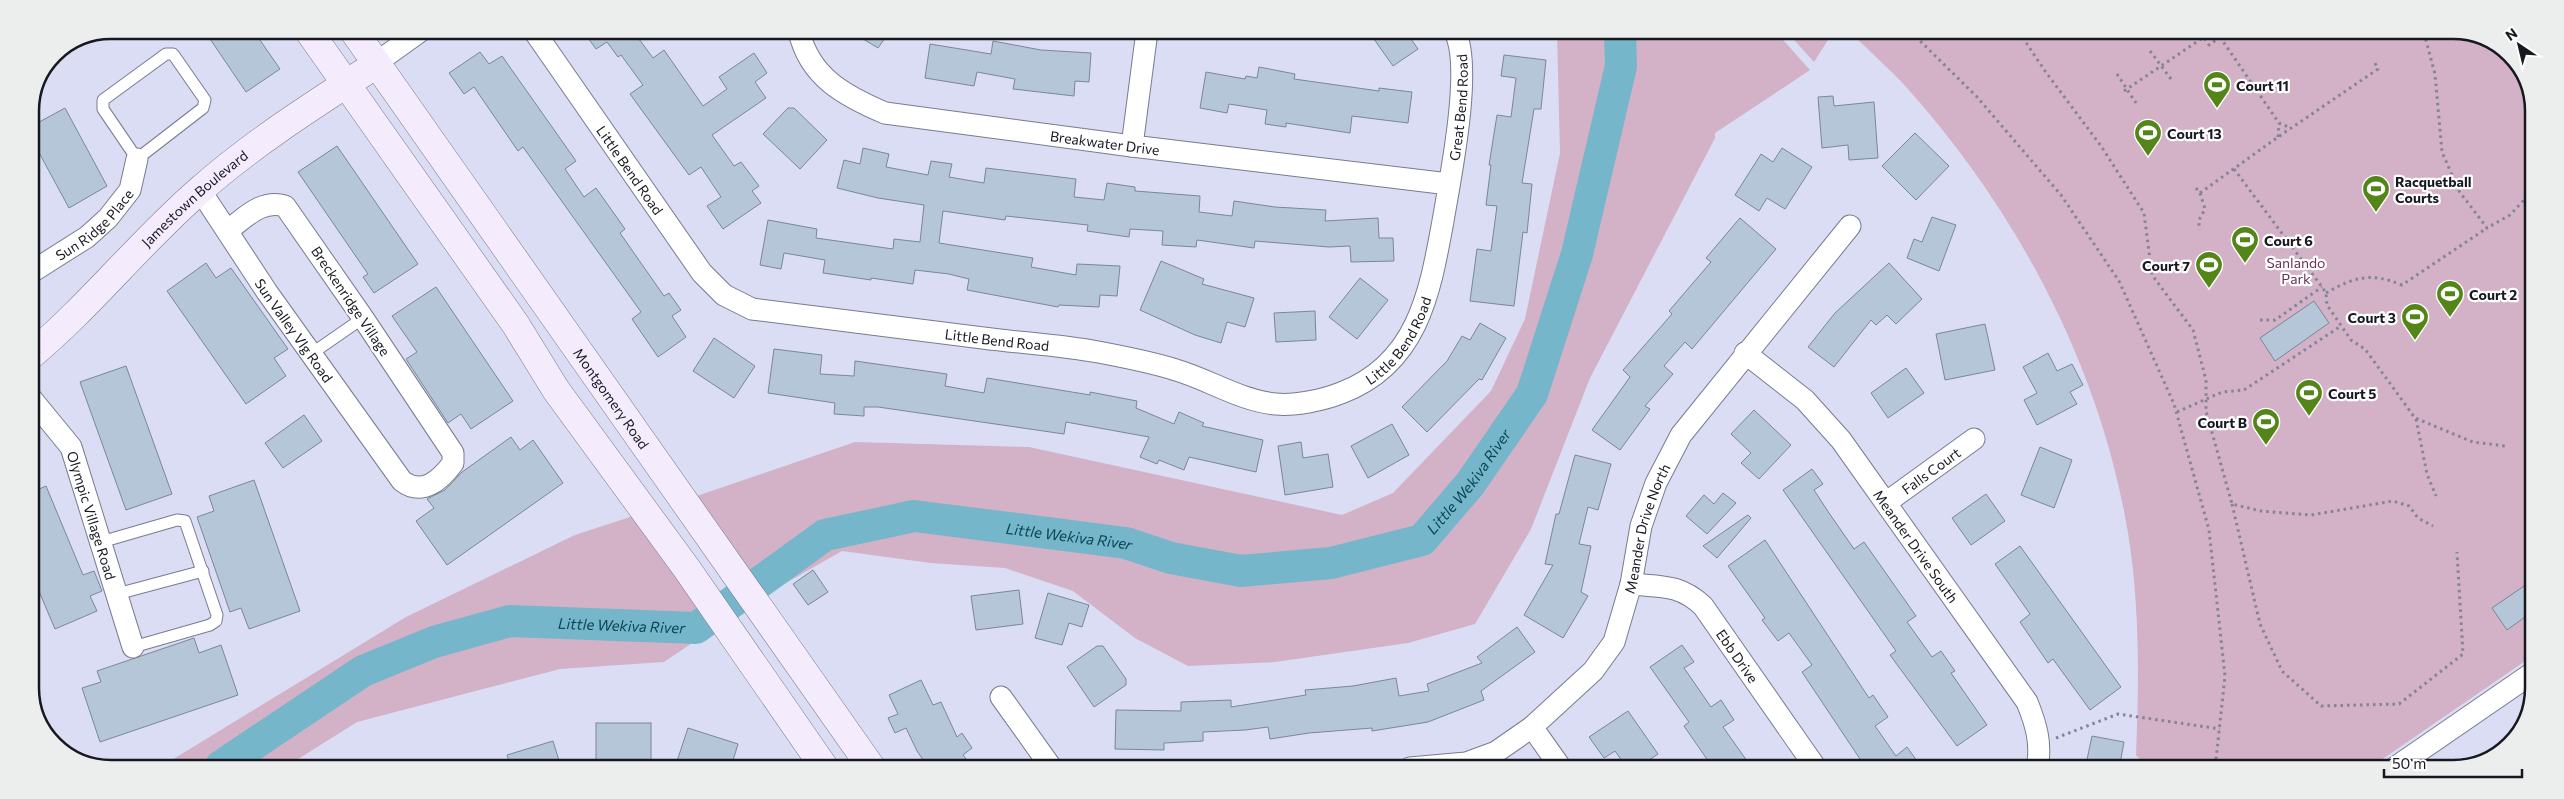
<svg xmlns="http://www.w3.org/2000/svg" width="2564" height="799" font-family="Commissioner,sans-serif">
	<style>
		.green { fill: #d3b1c7 }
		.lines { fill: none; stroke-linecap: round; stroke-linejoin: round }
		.river { stroke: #75b6cb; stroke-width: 32 }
		.building { fill: #b5c6d8; stroke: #788899 }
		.lane-casing { stroke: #797b90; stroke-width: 13 }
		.street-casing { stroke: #797b90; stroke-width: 23 }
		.secondary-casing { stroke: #797b90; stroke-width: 29 }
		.path { stroke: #838596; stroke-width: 3; stroke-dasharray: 2.5 4; stroke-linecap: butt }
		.lane { stroke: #fff; stroke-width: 11 }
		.street { stroke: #fff; stroke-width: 21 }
		.secondary { stroke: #f4ebfc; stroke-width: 28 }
		.labels { text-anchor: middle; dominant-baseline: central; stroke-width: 4.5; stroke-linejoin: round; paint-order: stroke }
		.poi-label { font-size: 14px; font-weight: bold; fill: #171820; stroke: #fff; text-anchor: start }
		.street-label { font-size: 14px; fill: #171820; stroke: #fff }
		.park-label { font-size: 14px; fill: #6b2f5a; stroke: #fff }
		.water-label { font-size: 15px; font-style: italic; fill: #0c4655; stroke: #fff }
		.rim { fill: none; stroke: #171820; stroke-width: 2.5 }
	</style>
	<rect width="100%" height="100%" fill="#daddf4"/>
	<!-- green -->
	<g class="green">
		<path d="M1557,32h219l34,38 -95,63v5l-125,240 -59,151 -56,95 -67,19 -133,19 -87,4 -53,-28 -62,-47 -68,-23 -74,-5 -89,-12 -79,45 -69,-99 161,-55 174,5 313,68 51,-22 98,-102 34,-72 35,-166z"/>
		<path d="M1787,32h46l-19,30z"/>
		<path d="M1850,32l624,1 43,28 17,44 -3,552 -163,112h-220l-12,-14c3,-74 4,-148 -8,-222 -27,-164 -110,-321 -220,-444 -18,-20 -39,-38 -58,-57z"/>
		<path d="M636,515l80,112 -52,35 -104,7 -203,53 -70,44h-125l244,-149 169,-82z"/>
	</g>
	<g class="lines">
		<!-- river -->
		<path class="river" id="s1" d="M221,766l142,-95 71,-29 76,-21 186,7 129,-93 89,-19 212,27 45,15 70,13 90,-8 91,-23 48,-56 62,-90 45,-140 44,-188 -1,-34"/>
	</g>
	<!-- building -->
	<g class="building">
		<path d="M204,30h49l27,39 -34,23z"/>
		<path d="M583,31h50l20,27 11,-8 39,56 24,-17 -8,-12 35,-24 13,20 -12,9 11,16 -54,37 22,31 7,-4 18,24 -7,5 9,12 -38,26 -16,-23 14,-9 -20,-30 -12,8 -59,-81 13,-9 -22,-30 -3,2 -11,-15 -11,7z"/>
		<path d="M850,31h40l-12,17z"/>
		<path d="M1369,32h37l12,17 -25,17z"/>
		<path d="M993,41l48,9 50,3 -2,29 -14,-1 -1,15 -61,-7 2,-10 -38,-7 -3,14 -49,-8 5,-34 61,10z"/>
		<path d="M480,52l9,12 13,-8 74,105 -11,8 19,28 12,-9 29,41 -5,4 44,63 5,-3 12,17 -9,6 14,21 -28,20 -26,-38 9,-7 -118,-165 -5,4 -44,-64 -10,7 -15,-21z"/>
		<path d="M1504,55l42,5 -5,49h-7l-12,74 10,1 -5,49 -4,-1 -9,74 -44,-5 7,-52 14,2 6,-45 -11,-1 5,-40h-2l8,-50 14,2 5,-39 -15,-2z"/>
		<path d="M1259,67l36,7 -1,5 85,12v-3l33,4 -4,31 -56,-7 -2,17 -64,-10v4l-21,-3 2,-14 -38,-6 -2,9 -27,-5 6,-36 39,7 1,-3 11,2z"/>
		<path d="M1833,96l1,10 40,-4 4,56 -29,2 -1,-15 -26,3 -4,-51z"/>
		<path d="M65,108l42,78 -38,22 -39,-72v-9z"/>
		<path d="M788,108h6l33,32 -27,29 -37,-35z"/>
		<path d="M1915,133l34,33 -33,34 -34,-34z"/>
		<path d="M337,146l81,118 -44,29 -11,-16 5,-3 -70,-102z"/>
		<path d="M863,148l26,6 -3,13 42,8 3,-14 21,3 -3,13 35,6 2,-15 90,11 -2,18 30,3 3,-17 28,4v4l65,5 -1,16 33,4 2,-15 41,6 51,3 -1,11 53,-3 1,20h14l1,23 -43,1 -1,-16 -21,1 -74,-6 -1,7 -57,-8 -1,7 -34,-2 1,-14 -33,-2 -1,8 -42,-6 1,-6 -82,-9 -1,4 -62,-9 -4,32 94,15 -2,9 45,8 1,-11 43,2 -3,30 -17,-1 -1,12 -40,-2 -1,2 -91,-17 2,-11 -20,-5 -34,-4 -2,14 -42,-6v2l-48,-7 2,-13 -41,-7 -3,16 -21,-4 8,-45 49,9 -1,9 77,11 1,-10 26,3 4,-37 -46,-7 -41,-10 7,-28 16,4z"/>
		<path d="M1782,148l30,19 -27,42 -18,-11 -8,13 -24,-16 26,-41 12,8z"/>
		<path d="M1932,217l24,8 -17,46 -32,-13 7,-19 8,3z"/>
		<path d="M1740,218l36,31 -84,100 -7,-7 -21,24 9,8 -28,32 5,3 -30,41 -28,-20 38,-53 -7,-7 49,-56 -3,-3 42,-49 -5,-4z"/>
		<path d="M1161,261l43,18 -2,5 52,14 -9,29 -18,-5 -6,21 -26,-8 -55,-25z"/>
		<path d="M206,263l10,15 15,-10 57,81 -14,9 12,18 -40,28 -79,-113z"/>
		<path d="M1889,263l33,36 -26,25 -9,-9 -11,10 -5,-5 -37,47 -26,-20 27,-34z"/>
		<path d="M1360,278l28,22 -31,39 -28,-22z"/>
		<path d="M436,287l77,114 -42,28 -10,-15 -13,9 -42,-64 11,-7 -25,-36z"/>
		<path d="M2314,301l15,22 -54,38 -15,-23z"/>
		<path d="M1315,311l1,29 -40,2 -2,-29z"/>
		<path d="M1480,323l26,15 -24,42 -3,-1 -52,53 -25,-25 45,-46 15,-25 8,4z"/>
		<path d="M1985,324l10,46 -50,10 -9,-46z"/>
		<path d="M714,338l41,28 -21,32 -41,-27z"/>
		<path d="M774,349l48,6 -2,19 34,2 1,-15 92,13 -2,12 39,7 3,-15 103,17v-3l47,9 -1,7 38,16 5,-12 25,11 -2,3 61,14 -7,32 -67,-15 -5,13 -25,-10 -2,4 -17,-7 9,-20 -83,-15 -2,12 -186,-27h-14v9l-30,-2 1,-11 -67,-10z"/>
		<path d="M2048,353l9,18 15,-7 11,21 -13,7 7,12 -40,21 -13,-25 13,-7 -14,-26z"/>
		<path d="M126,366l46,128 -46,16 -46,-128z"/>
		<path d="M1906,368l18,25 -36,25 -17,-25z"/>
		<path d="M1754,410l37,35 -32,34 -18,-16 10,-10 -20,-19z"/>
		<path d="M304,415l18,26 -39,27 -18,-25z"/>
		<path d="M1392,424l17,31 -41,23 -17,-32z"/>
		<path d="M511,437l9,13 13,-10 30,43 -116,82 -31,-44 18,-13 -7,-9 18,-9 17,-18z"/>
		<path d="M1301,442l2,16 25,-4 5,33 -48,8 -7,-49z"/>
		<path d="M2040,447l32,13 -18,48 -33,-13z"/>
		<path d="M1575,455l36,9 -13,46 -10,-3 -9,37 12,2 -10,46 7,4 -25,42 -39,-23 29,-50 -8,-1 11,-50h3z"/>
		<path d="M1812,469l11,15 -9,6 15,23 25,36 10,-7 52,74 -9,6 25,35 9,-6 14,20 -4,2 36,52 -30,21 -67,-91 6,-4 -113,-161z"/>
		<path d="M254,480l46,131 -51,18 -8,-21 -11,4 -33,-95 17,-6 -5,-15z"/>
		<path d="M46,486l37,89 11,-4 8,20 -12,5 7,15 -42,18 -25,-59v-77z"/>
		<path d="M1723,493l13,10 -29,31 -21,-18 18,-21 10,9z"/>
		<path d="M1986,494l19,27 -34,24 -19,-27z"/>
		<path d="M1748,515l3,3 -34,40 -14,-12z"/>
		<path d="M1765,540l104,158 4,-3 15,22 -13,9 21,30 11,-9 15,21h-56l-64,-96 10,-7 -23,-32 -11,8 -16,-21 3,-2 -37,-52z"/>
		<path d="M2020,546l101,141 -31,23 -37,-51 -5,4 -28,-41 10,-8 -35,-50z"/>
		<path d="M813,570l15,22 -20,13 -15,-21z"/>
		<path d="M2524,586l8,10v16l-25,18 -15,-22z"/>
		<path d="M1019,590l4,34 -47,6 -5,-34z"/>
		<path d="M1048,593l41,12 -7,22 -13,-4 -7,22 -27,-7z"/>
		<path d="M1517,627l18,25 -54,39 3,9 -56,22 -56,9v-3l-63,5 -39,6 -2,-12 -23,3 -42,2v9l-39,2v7l-49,-1 1,-39 65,1v-9l50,-2v7l75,-12 -1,-5 48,-4 43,-8 3,18 30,-5 -2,-7 55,-21 -5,-6z"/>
		<path d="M194,638l5,15 22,-8 17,50 -138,47 -18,-54 19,-6 -4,-11z"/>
		<path d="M1682,645l12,17 -10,6 27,39 10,-7 13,20 -11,7 29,41h-39l-29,-42 5,-4 -39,-55z"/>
		<path d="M1097,646h6l23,33v6l-32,22 -27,-40z"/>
		<path d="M921,680l12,25 8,-3 16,35 5,-4 10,15 -9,7 9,12h-44l-11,-16 -11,-23 -11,5 -7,-15 10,-4 -9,-19z"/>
		<path d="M1628,711l30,43 -21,14h-10l-12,-17 -11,7 -15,-21z"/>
		<rect x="596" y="723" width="55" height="44"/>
		<path d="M688,728l50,16 -7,23h-56z"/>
		<path d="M2092,736l32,6 -5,27h-34z"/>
		<path d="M553,741l8,26h-50l-4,-12z"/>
	</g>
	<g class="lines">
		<defs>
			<g id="lane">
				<path d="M166,54h7l32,46 -2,8 -66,51 -34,-50v-9z"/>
				<path d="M311,354l52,-36"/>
				<path d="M30,426l14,-11"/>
				<path d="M101,542l76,-22 8,1 32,94 -1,6 -6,4 -77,22"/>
				<path d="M117,594l86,-23"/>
			</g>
			<g id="street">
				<path id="s2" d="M534,31l168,242 22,22 28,14c77,10 154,19 231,29 38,5 77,7 115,14 26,5 53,10 78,18 34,10 65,31 100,34 19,2 47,-4 65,-11 77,-29 89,-101 102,-172 7,-42 30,-153 12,-189"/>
				<path id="s3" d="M799,31c10,46 46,65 86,82l247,33 317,38"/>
				<path d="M376,63l46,-33"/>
				<path d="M1132,146l15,-115"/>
				<path id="s4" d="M200,190l67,102 135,189c20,15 38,0 51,-18v-10l-90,-135 -78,-112c-24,-7 -40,12 -58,25"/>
				<path id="s5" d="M30,273l57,-36 21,-19 22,-28 7,-31"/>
				<path id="s6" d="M1745,353l60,47 36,40 186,262c9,22 15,42 10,66"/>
				<path id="s7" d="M30,397l41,50 62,200"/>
				<path id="s8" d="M1887,502l87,-63"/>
				<path id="s9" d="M1631,584c31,3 48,0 72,22l113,162"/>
				<path d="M1001,697l50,70"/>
				<path d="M1532,727l29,41"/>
				<path id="s10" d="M1410,768l56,-5 30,-11 36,-25 61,-56 21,-29 17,-58 10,-58 15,-43 25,-48 169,-209"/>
				<path d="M2393,769l138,-95"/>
			</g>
			<g id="secondary">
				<path d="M308,30l208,295 40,65 131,179 137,198"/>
				<path id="s11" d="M353,30l518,737"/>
				<path id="s12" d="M30,356c61,-51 110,-114 170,-166 50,-44 107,-81 163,-117"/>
			</g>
		</defs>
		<!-- lane casing -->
		<use href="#lane" class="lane-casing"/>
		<!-- street casing -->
		<use href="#street" class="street-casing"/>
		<!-- secondary casing -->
		<use href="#secondary" class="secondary-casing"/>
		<!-- path -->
		<g class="path">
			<path d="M1911,32l66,65 84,98 58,86 55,123 35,126 16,146 -10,93"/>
			<path d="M2019,32l26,39 56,75 43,67 8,62 41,55 13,50v31l26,93 29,7 50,4 82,-14 16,5 9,12 15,8"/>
			<path d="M2201,33l8,12 17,-12"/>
			<path d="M2424,33l11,41 7,78 17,39 28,37 23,-13 15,-16 8,-3"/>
			<path d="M2220,37l59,86 12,5"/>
			<path d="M2150,51l21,28"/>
			<path d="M2117,74l19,29"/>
			<path d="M2124,91l80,-54"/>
			<path d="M2278,137l1,-14"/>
			<path d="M2234,169l88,118 4,6 1,12 24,35 14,9 50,69 58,24 32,4"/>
			<path d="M2196,188l4,5 5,16 -6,11v10"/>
			<path d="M2200,193l78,-56 100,-68 -3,-6"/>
			<path d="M2326,293c28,-16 44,-21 76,-8l85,-57"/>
			<path d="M2260,320h15l47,-33"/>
			<path d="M2177,412l45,-20 22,-2 97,-64"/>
			<path d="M2416,419l11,55 9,22"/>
			<path d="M2232,504l28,120 22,47 39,35 78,-2 64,-50 -6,-102"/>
			<path d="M2056,738l62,-24 102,15"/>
		</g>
		<!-- lane -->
		<use href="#lane" class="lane"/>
		<!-- street -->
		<use href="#street" class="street"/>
		<!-- secondary -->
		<use href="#secondary" class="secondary"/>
	</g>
	<!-- icons -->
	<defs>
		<symbol id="stadium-pin" viewBox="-11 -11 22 30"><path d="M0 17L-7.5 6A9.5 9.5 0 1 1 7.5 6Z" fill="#548518" stroke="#fff"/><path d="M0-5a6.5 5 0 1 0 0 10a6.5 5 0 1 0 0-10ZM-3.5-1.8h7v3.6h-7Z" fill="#fff"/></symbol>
	</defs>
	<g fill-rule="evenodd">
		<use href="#stadium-pin" x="2201" y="69" width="32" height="43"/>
		<use href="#stadium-pin" x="2132" y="117" width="32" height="43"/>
		<use href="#stadium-pin" x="2360" y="173" width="32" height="43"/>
		<use href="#stadium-pin" x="2229" y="224" width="32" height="43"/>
		<use href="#stadium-pin" x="2193" y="249" width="32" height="43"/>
		<use href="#stadium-pin" x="2434" y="278" width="32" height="43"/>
		<use href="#stadium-pin" x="2399" y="301" width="32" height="43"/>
		<use href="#stadium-pin" x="2293" y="377" width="32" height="43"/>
		<use href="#stadium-pin" x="2250" y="406" width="32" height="43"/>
	</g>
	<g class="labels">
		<!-- poi labels -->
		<g class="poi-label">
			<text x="2236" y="85">Court 11</text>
			<text x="2167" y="133">Court 13</text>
			<text x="2395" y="181">Racquetball<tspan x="2395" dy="16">Courts</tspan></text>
			<text x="2264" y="240">Court 6</text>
			<text x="2190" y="265" text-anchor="end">Court 7</text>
			<text x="2469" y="294">Court 2</text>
			<text x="2396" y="317" text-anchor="end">Court 3</text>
			<text x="2328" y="393">Court 5</text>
			<text x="2247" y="422" text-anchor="end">Court B</text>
		</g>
		<!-- street labels -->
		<g class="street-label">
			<text stroke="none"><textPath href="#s2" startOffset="1284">Great Bend Road</textPath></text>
			<text stroke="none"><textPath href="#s3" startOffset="346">Breakwater Drive</textPath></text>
			<text stroke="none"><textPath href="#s2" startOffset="169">Little Bend Road</textPath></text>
			<text stroke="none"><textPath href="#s12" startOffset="228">Jamestown Boulevard</textPath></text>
			<text stroke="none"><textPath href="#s5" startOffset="81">Sun Ridge Place</textPath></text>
			<text transform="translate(351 301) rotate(56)">Breckenridge Village</text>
			<text stroke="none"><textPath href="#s4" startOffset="169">Sun Valley Vlg Road</textPath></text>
			<text stroke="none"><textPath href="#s2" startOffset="1039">Little Bend Road</textPath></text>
			<text stroke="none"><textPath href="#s2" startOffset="604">Little Bend Road</textPath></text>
			<text stroke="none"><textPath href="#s11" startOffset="450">Montgomery Road</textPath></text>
			<text stroke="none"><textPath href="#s8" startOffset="54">Falls Court</textPath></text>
			<text stroke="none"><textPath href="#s7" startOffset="136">Olympic Village Road</textPath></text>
			<text stroke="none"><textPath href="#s10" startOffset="369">Meander Drive North</textPath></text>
			<text stroke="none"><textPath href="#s6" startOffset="260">Meander Drive South</textPath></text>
			<text stroke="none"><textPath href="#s9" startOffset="138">Ebb Drive</textPath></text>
		</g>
		<!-- park labels -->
		<g class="park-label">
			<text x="2296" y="262">Sanlando<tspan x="2296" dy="16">Park</tspan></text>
		</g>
		<!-- water labels -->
		<g class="water-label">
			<text stroke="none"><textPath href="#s1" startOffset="1354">Little Wekiva River</textPath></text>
			<text stroke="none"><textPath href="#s1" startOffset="919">Little Wekiva River</textPath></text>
			<text stroke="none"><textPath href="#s1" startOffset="438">Little Wekiva River</textPath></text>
		</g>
	</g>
	<!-- crop -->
	<path d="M0 0H2564V799H0ZM111 39H2453A72 72 0 0 1 2525 111V688A72 72 0 0 1 2453 760H111A72 72 0 0 1 39 688V111A72 72 0 0 1 111 39Z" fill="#eceded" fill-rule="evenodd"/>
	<path class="rim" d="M111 39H2453A72 72 0 0 1 2525 111V688A72 72 0 0 1 2453 760H111A72 72 0 0 1 39 688V111A72 72 0 0 1 111 39Z"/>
	<!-- north arrow -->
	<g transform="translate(2519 45) rotate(325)" stroke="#ffffff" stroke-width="4" paint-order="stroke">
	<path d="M0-4L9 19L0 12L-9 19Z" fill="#171820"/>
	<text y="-8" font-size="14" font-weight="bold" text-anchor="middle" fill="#171820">N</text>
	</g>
	<!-- scale -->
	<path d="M2384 769v8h138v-8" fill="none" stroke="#171820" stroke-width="2.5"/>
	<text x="2392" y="769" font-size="15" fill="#171820" stroke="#ffffff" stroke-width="4" paint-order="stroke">50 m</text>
</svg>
